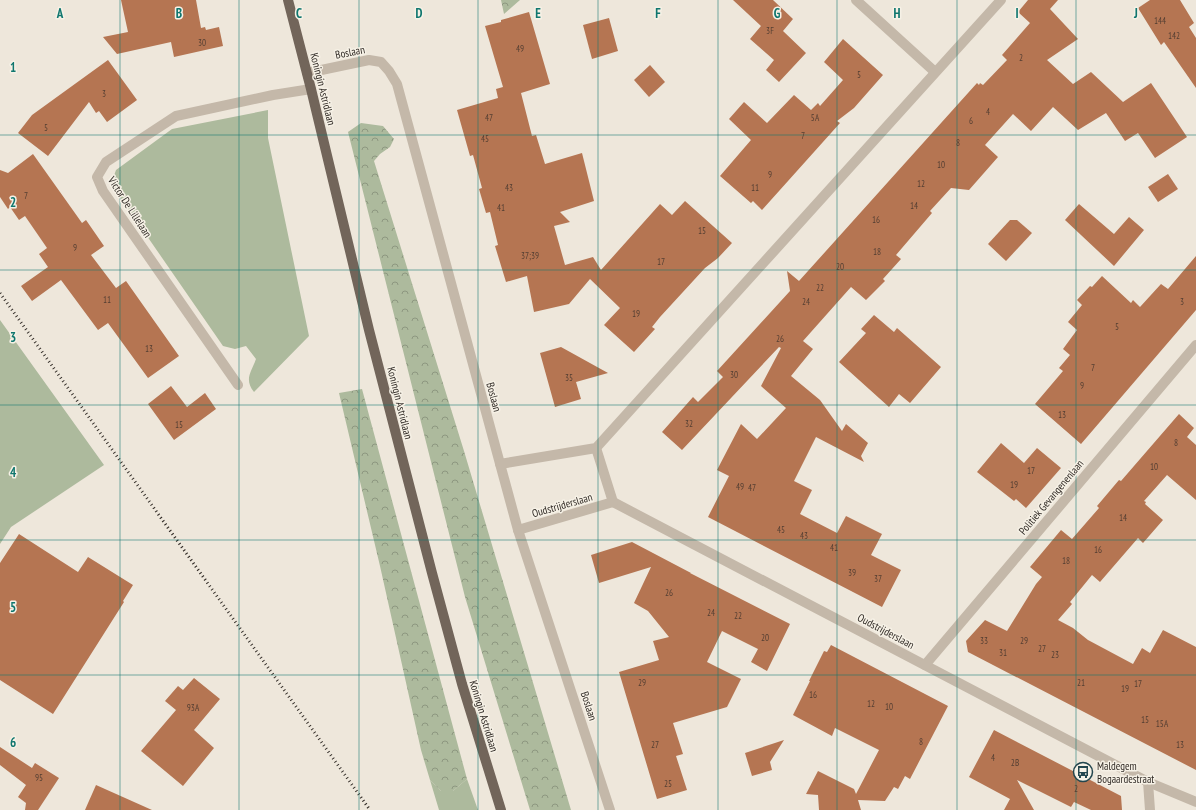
<svg xmlns="http://www.w3.org/2000/svg" width="1196" height="810" font-family="'PT Sans Narrow',sans-serif">
	<style>
		.green { fill: #adba9d }
		.forest { fill: url(#forest-crowns) }
		.building { fill: #b57552 }
		.lines { fill: none; stroke-linecap: round; stroke-linejoin: round }
		.minor { stroke: #c4b8a9; stroke-width: 10 }
		.major { stroke: #72655a; stroke-width: 10 }
		.rail { stroke: #322c27; stroke-width: 3; stroke-dasharray: 1 3; stroke-linecap: butt }
		.grid { fill: none; stroke: #0f766e; stroke-width: 1; stroke-opacity: 0.55 }
		.labels { text-anchor: middle; dominant-baseline: central; stroke-width: 3; stroke-linejoin: round; paint-order: stroke }
		.number-label { font-size: 9px; fill: #533e32 }
		.street-label { font-size: 11px; fill: #322c27; stroke: #f6f1e6 }
		.poi-label { font-size: 11px; fill: #322c27; stroke: #f6f1e6; text-anchor: start }
		.grid-label { font-size: 13px; text-anchor: middle; font-weight: bold; fill: #0f766e; stroke: #f6f1e6; stroke-width: 3; stroke-linejoin: round; paint-order: stroke }
	</style>
	<defs>
		<pattern id="forest-crowns" width="20" height="18" patternUnits="userSpaceOnUse"><rect width="20" height="18" fill="#adba9d"/><path d="M2 6a3 3 0 1 1 6 0M12 15a3 3 0 1 1 6 0" fill="none" stroke="#8d9780"/></pattern>
	</defs>
	<rect width="100%" height="100%" fill="#eee7db"/>
	<!-- green -->
	<g class="green">
		<path d="M268,110v28l41,198 -55,56c-10,-13 -3,-19 2,-33l-10,-13 -11,3 -12,-3 -112,-162 5,-14 56,-41z"/>
		<path d="M0,320l104,145 -93,62 -11,17z"/>
		<path d="M467,779l11,31h-39l-9,-30 11,11h12z"/>
	</g>
	<!-- forest -->
	<g class="forest">
		<path d="M501,0h19l-16,14z"/>
		<path d="M361,123l22,3 11,13 -4,8 -10,7 -6,7 90,290 107,359h-41l-65,-213 -117,-465z"/>
		<path d="M362,389l105,390 -14,12h-12l-11,-11 -9,-30 -41,-184 -41,-173z"/>
	</g>
	<!-- building -->
	<g class="building">
		<path d="M121,0h75l5,28 4,-1 1,3 13,-3 4,19 -49,11 -3,-15 -54,12 -14,-17 25,-5z"/>
		<path d="M733,0h40l20,19 -10,12 23,22 -27,29 -13,-12 8,-10 -24,-21 11,-13z"/>
		<path d="M1028,0h30l-8,9 28,30 -31,21 26,24 18,-12 32,30 28,-19 36,54 -32,21 -17,-25 -13,8 -19,-28 -28,17 -25,-23 -22,24 -18,-17 -28,31 13,12 -29,33 -18,-2 -21,23 2,2 -36,42 5,4 -18,20 2,2 -19,19 -15,-13 -48,54 10,8 -22,27 29,24 22,31 4,-7 22,19 -7,13 3,6 -48,-25 -22,44 18,9 -12,24 37,19 9,-17 36,18 -11,21 30,15 -19,37 -174,-90 21,-41 -12,-6 24,-46 16,15 29,-31 -25,-22 20,-38 -2,-1 -97,103 -20,-18 31,-35 5,5 25,-25 -6,-6 73,-80 -3,-20 12,10 178,-198 2,2 1,-2 3,2 24,-25 -5,-5 28,-32 -12,-11z"/>
		<path d="M1150,0h30l14,23 -5,4 7,11v50l-32,-46 -3,3 -23,-37z"/>
		<path d="M529,12l21,72 -29,9 11,43 4,-1 9,29 37,-11 12,48 -34,11 10,10 -16,4 11,39 28,-8 8,13 59,-66 12,11 13,-14 47,42 -14,15 -13,10 -45,49 -8,10 3,2 -21,23 -30,-27 16,-17 -30,-29 -21,25 -35,8 -7,-36 -21,6 -11,-36 3,-1 -8,-33 -4,1 -7,-24 3,-1 -9,-33 -3,1 -13,-46 41,-12 -2,-9 7,-2 -18,-61 16,-4v-2z"/>
		<path d="M609,18l9,33 -26,8 -9,-34z"/>
		<path d="M843,39l40,36 -29,33 -17,13 3,2 -78,87 -9,-9 -2,2 -31,-27 31,-36 -22,-21 15,-17 23,21 27,-28 17,15 7,-7 2,3 23,-26 -19,-18z"/>
		<path d="M108,60l29,40 -30,22 -8,-11 -3,2 -7,-11 -41,54 -30,-23 14,-18z"/>
		<path d="M650,65l15,17 -16,15 -15,-17z"/>
		<path d="M33,154l49,69 4,-3 18,26 -13,9 25,33 10,-7 53,75 -31,22 -40,-55 -10,7 -37,-50 -29,21 -11,-15 27,-19 -9,-13 8,-6 -22,-32 -6,4 -9,-13 -2,2 -8,-12v-27l8,3z"/>
		<path d="M1168,174l10,15 -20,13 -10,-15z"/>
		<path d="M1079,204l35,30 15,-17 15,13 -30,36 -49,-46z"/>
		<path d="M1010,220h7l15,13 -26,28 -18,-17z"/>
		<path d="M1196,256v54l-115,134 -46,-40 28,-33 -4,-3 11,-13 -7,-6 14,-19 -9,-8 14,-17 -5,-5 13,-14 2,1 10,-11 29,27 2,-3 7,7 21,-23 7,5z"/>
		<path d="M874,315l20,17 3,-4 44,39 -31,36 -11,-9 -10,13 -50,-45 27,-29 -5,-4z"/>
		<path d="M561,347l47,26 -32,9 5,17 -26,8 -15,-54z"/>
		<path d="M171,386l16,21 18,-14 11,16 -42,31 -26,-36z"/>
		<path d="M1179,414l15,14 -7,9 9,8v55l-29,-25 -23,26 2,1 -1,2 18,16 -20,23 -5,-5 -38,44 -8,-7 -22,27 2,2 -14,16 15,8 15,12 45,24 9,-16 8,5 13,-23 33,17v123l-228,-118 -2,-11 19,-21 22,11 29,-47 6,-7 -12,-10 31,-37 11,9 27,-31 -2,-2 22,-26 2,1z"/>
		<path d="M1001,443l23,20 13,-15 24,20 -35,40 -10,-9 -2,2 -37,-29z"/>
		<path d="M19,534l59,38 10,-15 45,28 -10,16 1,1 -71,112 -53,-34v-117z"/>
		<path d="M632,542l59,31h-1l100,51 -23,47 -16,-9 7,-13 -36,-18 -15,31 34,17 -14,28 -54,16 10,31 -7,2 11,34 -30,9 -38,-127 40,-12 -6,-19 16,-4 -21,-26 -14,-8 17,-36 -52,16 -8,-28z"/>
		<path d="M831,645l117,61 -38,73 -5,-3 -7,13 -4,-2 -9,14 -27,-1 3,10h-42l-1,-15 -12,-1 12,-23 36,18 2,5 23,-44 -44,-22 -3,8 -39,-21 17,-34h-1l15,-30 3,1z"/>
		<path d="M194,678l26,21 -26,31 20,18 -31,38 -42,-35 35,-41 -11,-9 13,-15 5,4z"/>
		<path d="M994,730l127,66 1,14h-31l-17,-8 -3,5 -54,-27 17,30h-30l6,-11 -41,-22z"/>
		<path d="M784,740l-14,22 2,8 -20,6 -7,-23z"/>
		<path d="M0,747l32,21 3,-5 24,15 -21,32h-13l1,-7 -8,-6 8,-12 -26,-20z"/>
		<path d="M96,785l56,25h-67z"/>
	</g>
	<g class="lines">
		<!-- minor -->
		<g class="minor">
			<path d="M856,0l79,72"/>
			<path d="M307,73l62,-13 12,2 8,9 8,13 121,446 92,280"/>
			<path d="M238,385l-135,-194 -6,-14 9,-15 70,-46 97,-21 38,-6"/>
			<path d="M500,464l96,-16 405,-448"/>
			<path d="M613,502l535,280 48,20"/>
			<path d="M518,530l95,-28 -17,-54"/>
			<path d="M925,665l271,-320"/>
			<path d="M1148,782l2,28"/>
		</g>
		<!-- major -->
		<path class="major" d="M288,0l23,89 58,241 63,243 30,111 39,126"/>
		<!-- rail -->
		<path class="rail" d="M0,293l370,517"/>
	</g>
	<!-- grid -->
	<path class="grid" d="M120,0v810M239,0v810M359,0v810M478,0v810M598,0v810M718,0v810M837,0v810M957,0v810M1076,0v810M0,135h1196M0,270h1196M0,405h1196M0,540h1196M0,675h1196"/>
	<!-- icons -->
	<defs>
		<symbol id="bus-ring" viewBox="-11 -11 22 22"><circle r="9.5" fill="#f6f1e6" stroke="#23464e" stroke-width="1.5"/><path d="M-5-6H5V4H4V6H2V4H-2V6H-4V4H-5ZM-3.5-4V0h7V-4ZM-3.5 1.2v1.5H-2V1.2ZM2 1.2v1.5H3.5V1.2Z" fill="#23464e"/></symbol>
	</defs>
	<g fill-rule="evenodd">
		<use href="#bus-ring" x="1072" y="761" width="22" height="22"/>
	</g>
	<g class="labels">
		<!-- number labels -->
		<g class="number-label">
			<text x="1160" y="20">144</text>
			<text x="770" y="30">3F</text>
			<text x="1174" y="35">142</text>
			<text x="202" y="42">30</text>
			<text x="520" y="48">49</text>
			<text x="1021" y="57">2</text>
			<text x="859" y="74">5</text>
			<text x="104" y="93">3</text>
			<text x="988" y="111">4</text>
			<text x="489" y="117">47</text>
			<text x="815" y="117">5A</text>
			<text x="971" y="120">6</text>
			<text x="46" y="127">5</text>
			<text x="803" y="135">7</text>
			<text x="485" y="138">45</text>
			<text x="958" y="142">8</text>
			<text x="941" y="164">10</text>
			<text x="770" y="174">9</text>
			<text x="921" y="183">12</text>
			<text x="509" y="187">43</text>
			<text x="755" y="187">11</text>
			<text x="26" y="195">7</text>
			<text x="914" y="205">14</text>
			<text x="501" y="207">41</text>
			<text x="876" y="219">16</text>
			<text x="702" y="230">15</text>
			<text x="75" y="247">9</text>
			<text x="877" y="251">18</text>
			<text x="530" y="255">37;39</text>
			<text x="661" y="261">17</text>
			<text x="840" y="266">20</text>
			<text x="820" y="287">22</text>
			<text x="107" y="299">11</text>
			<text x="806" y="301">24</text>
			<text x="1182" y="301">3</text>
			<text x="636" y="313">19</text>
			<text x="1117" y="326">5</text>
			<text x="780" y="338">26</text>
			<text x="149" y="348">13</text>
			<text x="1093" y="367">7</text>
			<text x="734" y="374">30</text>
			<text x="569" y="377">35</text>
			<text x="1082" y="385">9</text>
			<text x="1062" y="414">13</text>
			<text x="689" y="423">32</text>
			<text x="179" y="424">15</text>
			<text x="1176" y="442">8</text>
			<text x="1154" y="466">10</text>
			<text x="1031" y="470">17</text>
			<text x="1014" y="484">19</text>
			<text x="740" y="486">49</text>
			<text x="752" y="487">47</text>
			<text x="1123" y="517">14</text>
			<text x="781" y="529">45</text>
			<text x="804" y="535">43</text>
			<text x="834" y="547">41</text>
			<text x="1098" y="549">16</text>
			<text x="1066" y="560">18</text>
			<text x="852" y="572">39</text>
			<text x="878" y="578">37</text>
			<text x="669" y="592">26</text>
			<text x="711" y="612">24</text>
			<text x="738" y="615">22</text>
			<text x="765" y="637">20</text>
			<text x="984" y="640">33</text>
			<text x="1024" y="640">29</text>
			<text x="1042" y="648">27</text>
			<text x="1003" y="652">31</text>
			<text x="1055" y="654">23</text>
			<text x="642" y="682">29</text>
			<text x="1081" y="682">21</text>
			<text x="1138" y="683">17</text>
			<text x="1125" y="688">19</text>
			<text x="813" y="694">16</text>
			<text x="871" y="703">12</text>
			<text x="889" y="706">10</text>
			<text x="193" y="707">93A</text>
			<text x="1145" y="719">15</text>
			<text x="1162" y="723">15A</text>
			<text x="921" y="741">8</text>
			<text x="655" y="744">27</text>
			<text x="1180" y="744">13</text>
			<text x="993" y="757">4</text>
			<text x="1015" y="762">2B</text>
			<text x="39" y="777">95</text>
			<text x="668" y="783">25</text>
			<text x="1076" y="788">2</text>
		</g>
		<!-- street labels -->
		<g class="street-label">
			<text transform="translate(350 52) rotate(-11)">Boslaan</text>
			<text transform="translate(323 89) rotate(76)">Koningin Astridlaan</text>
			<text transform="translate(130 207) rotate(57)">Victor De Lillelaan</text>
			<text transform="translate(494 397) rotate(75)">Boslaan</text>
			<text transform="translate(400 403) rotate(76)">Koningin Astridlaan</text>
			<text transform="translate(1051 497) rotate(-50)">Politiek Gevangenenlaan</text>
			<text transform="translate(562 505) rotate(-16)">Oudstrijderslaan</text>
			<text transform="translate(886 631) rotate(28)">Oudstrijderslaan</text>
			<text transform="translate(589 706) rotate(72)">Boslaan</text>
			<text transform="translate(484 716) rotate(73)">Koningin Astridlaan</text>
		</g>
		<!-- poi labels -->
		<g class="poi-label">
			<text x="1097" y="766">Maldegem<tspan x="1097" dy="13">Bogaardestraat</tspan></text>
		</g>
	</g>
	<g class="grid-label">
		<text x="60" y="18">A</text>
		<text x="179" y="18">B</text>
		<text x="299" y="18">C</text>
		<text x="419" y="18">D</text>
		<text x="538" y="18">E</text>
		<text x="658" y="18">F</text>
		<text x="777" y="18">G</text>
		<text x="897" y="18">H</text>
		<text x="1017" y="18">I</text>
		<text x="1136" y="18">J</text>
		<text x="13" y="72">1</text>
		<text x="13" y="207">2</text>
		<text x="13" y="342">3</text>
		<text x="13" y="477">4</text>
		<text x="13" y="612">5</text>
		<text x="13" y="747">6</text>
	</g>
</svg>
